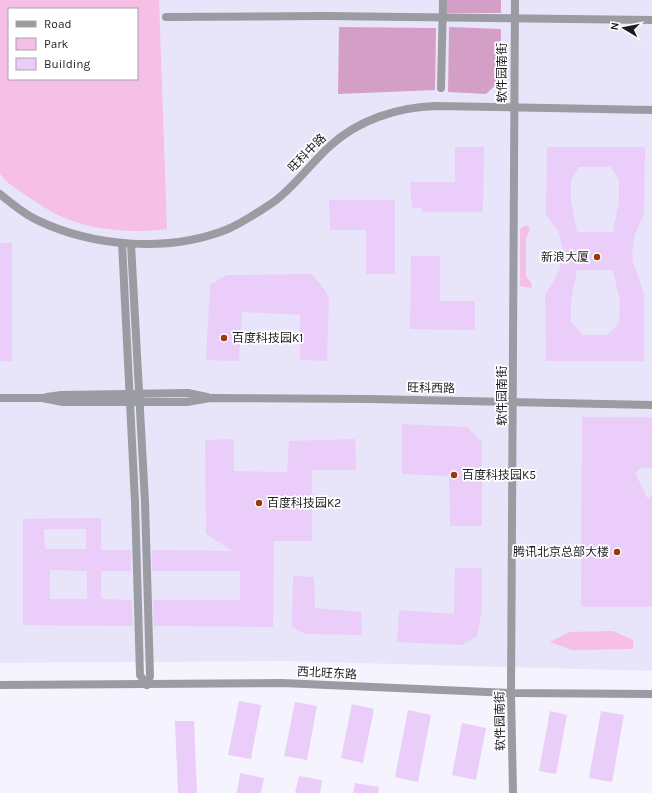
<svg xmlns="http://www.w3.org/2000/svg" width="652" height="793" font-family="Karla,'Noto Sans SC',sans-serif">
	<style>
		.built { fill: #e8e5fa; fill-rule: evenodd }
		.green { fill: #f5bfe6; fill-rule: evenodd }
		.forest { fill: #d49fc6 }
		.building { fill: #eacdf8; fill-rule: evenodd }
		.lines { fill: none; stroke-linecap: round; stroke-linejoin: round }
		.minor { stroke: #9a9ca2; stroke-width: 8 }
		.poi-dot { fill: #9d3807; stroke: #fff; stroke-width: 1.5 }
		.labels { text-anchor: middle; dominant-baseline: central; stroke-width: 3.5; stroke-linejoin: round; paint-order: stroke }
		.street-label { font-size: 12px; fill: #1d1d21; stroke: #fff }
		.poi-label { font-size: 12px; fill: #1d1d21; stroke: #fff; text-anchor: start }
	</style>
	<rect width="100%" height="100%" fill="#f5f3fe"/>
	<!-- built -->
	<path class="built" d="M0,0h652v671l-367,-10 -285,2zM9,9h128v70h-128z"/>
	<!-- green -->
	<g class="green">
		<path d="M0,0h159l8,229c-33,5 -79,1 -109,-14 -18,-9 -35,-22 -51,-33l-7,-8zM9,9h128v70h-128z"/>
		<path d="M526,225l3,2 1,3 -4,8v38l6,8 -1,4 -11,-2v-57z"/>
		<path d="M613,631l20,9v9l-61,1 -22,-8 19,-10z"/>
	</g>
	<!-- forest -->
	<g class="forest">
		<rect x="446" y="0" width="55" height="13"/>
		<path d="M339,27l97,1 -1,62 -97,4z"/>
		<path d="M449,27l52,2 -1,52 -14,13 -38,-2z"/>
	</g>
	<!-- building -->
	<g class="building">
		<path d="M455,147h29l-1,65h-61v-4h-10l-2,-26h45z"/>
		<path d="M547,147h98l-1,67 -9,20 -3,19 1,9 11,32v67h-98l-1,-66 14,-23 4,-21 -4,-18 -13,-19zM579,167h32l8,13v21l-6,31h-36l-6,-31v-21zM577,270h36l7,31 -1,22 -12,12h-24l-12,-13v-21z"/>
		<path d="M329,200h66v74h-29v-44h-36z"/>
		<rect x="0" y="243" width="12" height="118"/>
		<path d="M411,256h29v45h35v29l-65,-1z"/>
		<path d="M311,274l12,13 6,11 -2,63 -27,-1v-45l-58,-3 -3,49 -33,-1 4,-75 17,-10z"/>
		<path d="M582,417h70v51h-12l-5,5 13,26 4,-5v113h-71z"/>
		<path d="M402,424l65,3 15,15v84h-32l-1,-50 -47,-2z"/>
		<path d="M234,439v32l53,1 2,-31 66,-2 1,31h-44v71h-38l-1,86 -119,-1 -1,-26h87v-29h-88v-21l81,1 -27,-17 -1,-94z"/>
		<path d="M101,518v32h30v21h-30v28l31,1 1,26 -110,-1v-106zM44,529h42v20h-41zM50,570l37,1v28h-37z"/>
		<path d="M455,568h27v42l-5,26 -15,9 -65,-3 2,-32 55,4z"/>
		<path d="M293,576l21,1 1,31 46,4 1,23 -57,-1 -13,-7z"/>
		<path d="M239,701l22,4 -10,54 -23,-4z"/>
		<path d="M295,702l22,4 -10,54 -23,-4z"/>
		<path d="M352,704l22,5 -11,54 -22,-5z"/>
		<path d="M408,710l23,5 -13,67 -23,-5z"/>
		<path d="M550,711l17,4 -11,59 -17,-3z"/>
		<path d="M601,711l23,4 -12,67 -23,-4z"/>
		<path d="M175,721h19l3,72h-19z"/>
		<path d="M462,723l24,5 -10,52 -24,-5z"/>
		<path d="M240,773l24,5 -3,15h-24z"/>
		<path d="M299,776l23,4 -2,13h-25z"/>
		<path d="M355,783l24,4 -1,6h-25z"/>
	</g>
	<g class="lines">
		<!-- minor -->
		<g class="minor">
			<path d="M166,17l160,-1 326,4"/>
			<path d="M441,88l2,-87"/>
			<path d="M0,194c11,9 24,20 37,26 56,27 132,33 191,9 16,-7 32,-18 47,-28 21,-16 36,-38 55,-55 28,-26 68,-39 106,-40l216,4"/>
			<path d="M122,243l13,259 5,173 7,10"/>
			<path d="M131,244l14,258 5,174 -3,9"/>
			<path d="M47,397l14,-2 127,-2 19,4"/>
			<path d="M0,398h42l21,4h124l23,-4 160,1 282,6"/>
			<path d="M0,685l282,-2 229,10 141,1"/>
			<path d="M513,793l-2,-100 4,-693"/>
		</g>
	</g>
	<!-- markers -->
	<g class="poi-dot">
		<circle cx="597" cy="257" r="4"/>
		<circle cx="224" cy="338" r="4"/>
		<circle cx="454" cy="475" r="4"/>
		<circle cx="259" cy="503" r="4"/>
		<circle cx="617" cy="552" r="4"/>
	</g>
	<g class="labels">
		<!-- street labels -->
		<g class="street-label">
			<text transform="translate(502 73) rotate(-90)">软件园南街</text>
			<text transform="translate(307 153) rotate(-45)">旺科中路</text>
			<text transform="translate(431 388) rotate(1)">旺科西路</text>
			<text transform="translate(502 396) rotate(-90)">软件园南街</text>
			<text transform="translate(327 673) rotate(3)">西北旺东路</text>
			<text transform="translate(500 721) rotate(-91)">软件园南街</text>
		</g>
		<!-- poi labels -->
		<g class="poi-label">
			<text x="589" y="257" text-anchor="end">新浪大厦</text>
			<text x="232" y="338">百度科技园K1</text>
			<text x="462" y="475">百度科技园K5</text>
			<text x="267" y="503">百度科技园K2</text>
			<text x="609" y="552" text-anchor="end">腾讯北京总部大楼</text>
		</g>
	</g>
	<!-- legend -->
	<rect x="8" y="8" width="130" height="72" fill="#ffffff" stroke="#a5a5a6"/>
	<rect x="16" y="21" width="20" height="6" fill="#9a9ca2" stroke="#a5a5a6"/>
	<text x="44" y="28" font-size="12" fill="#1d1d21">Road</text>
	<rect x="16" y="38" width="20" height="12" fill="#f5bfe6" stroke="#a5a5a6"/>
	<text x="44" y="48" font-size="12" fill="#1d1d21">Park</text>
	<rect x="16" y="58" width="20" height="12" fill="#eacdf8" stroke="#a5a5a6"/>
	<text x="44" y="68" font-size="12" fill="#1d1d21">Building</text>
	<!-- north arrow -->
	<g transform="translate(624 28) rotate(280)" stroke="#ffffff" stroke-width="3" paint-order="stroke">
	<path d="M0-3L7 15L0 10L-7 15Z" fill="#1d1d21"/>
	<text y="-6" font-size="11" font-weight="bold" text-anchor="middle" fill="#1d1d21">N</text>
	</g>
</svg>
